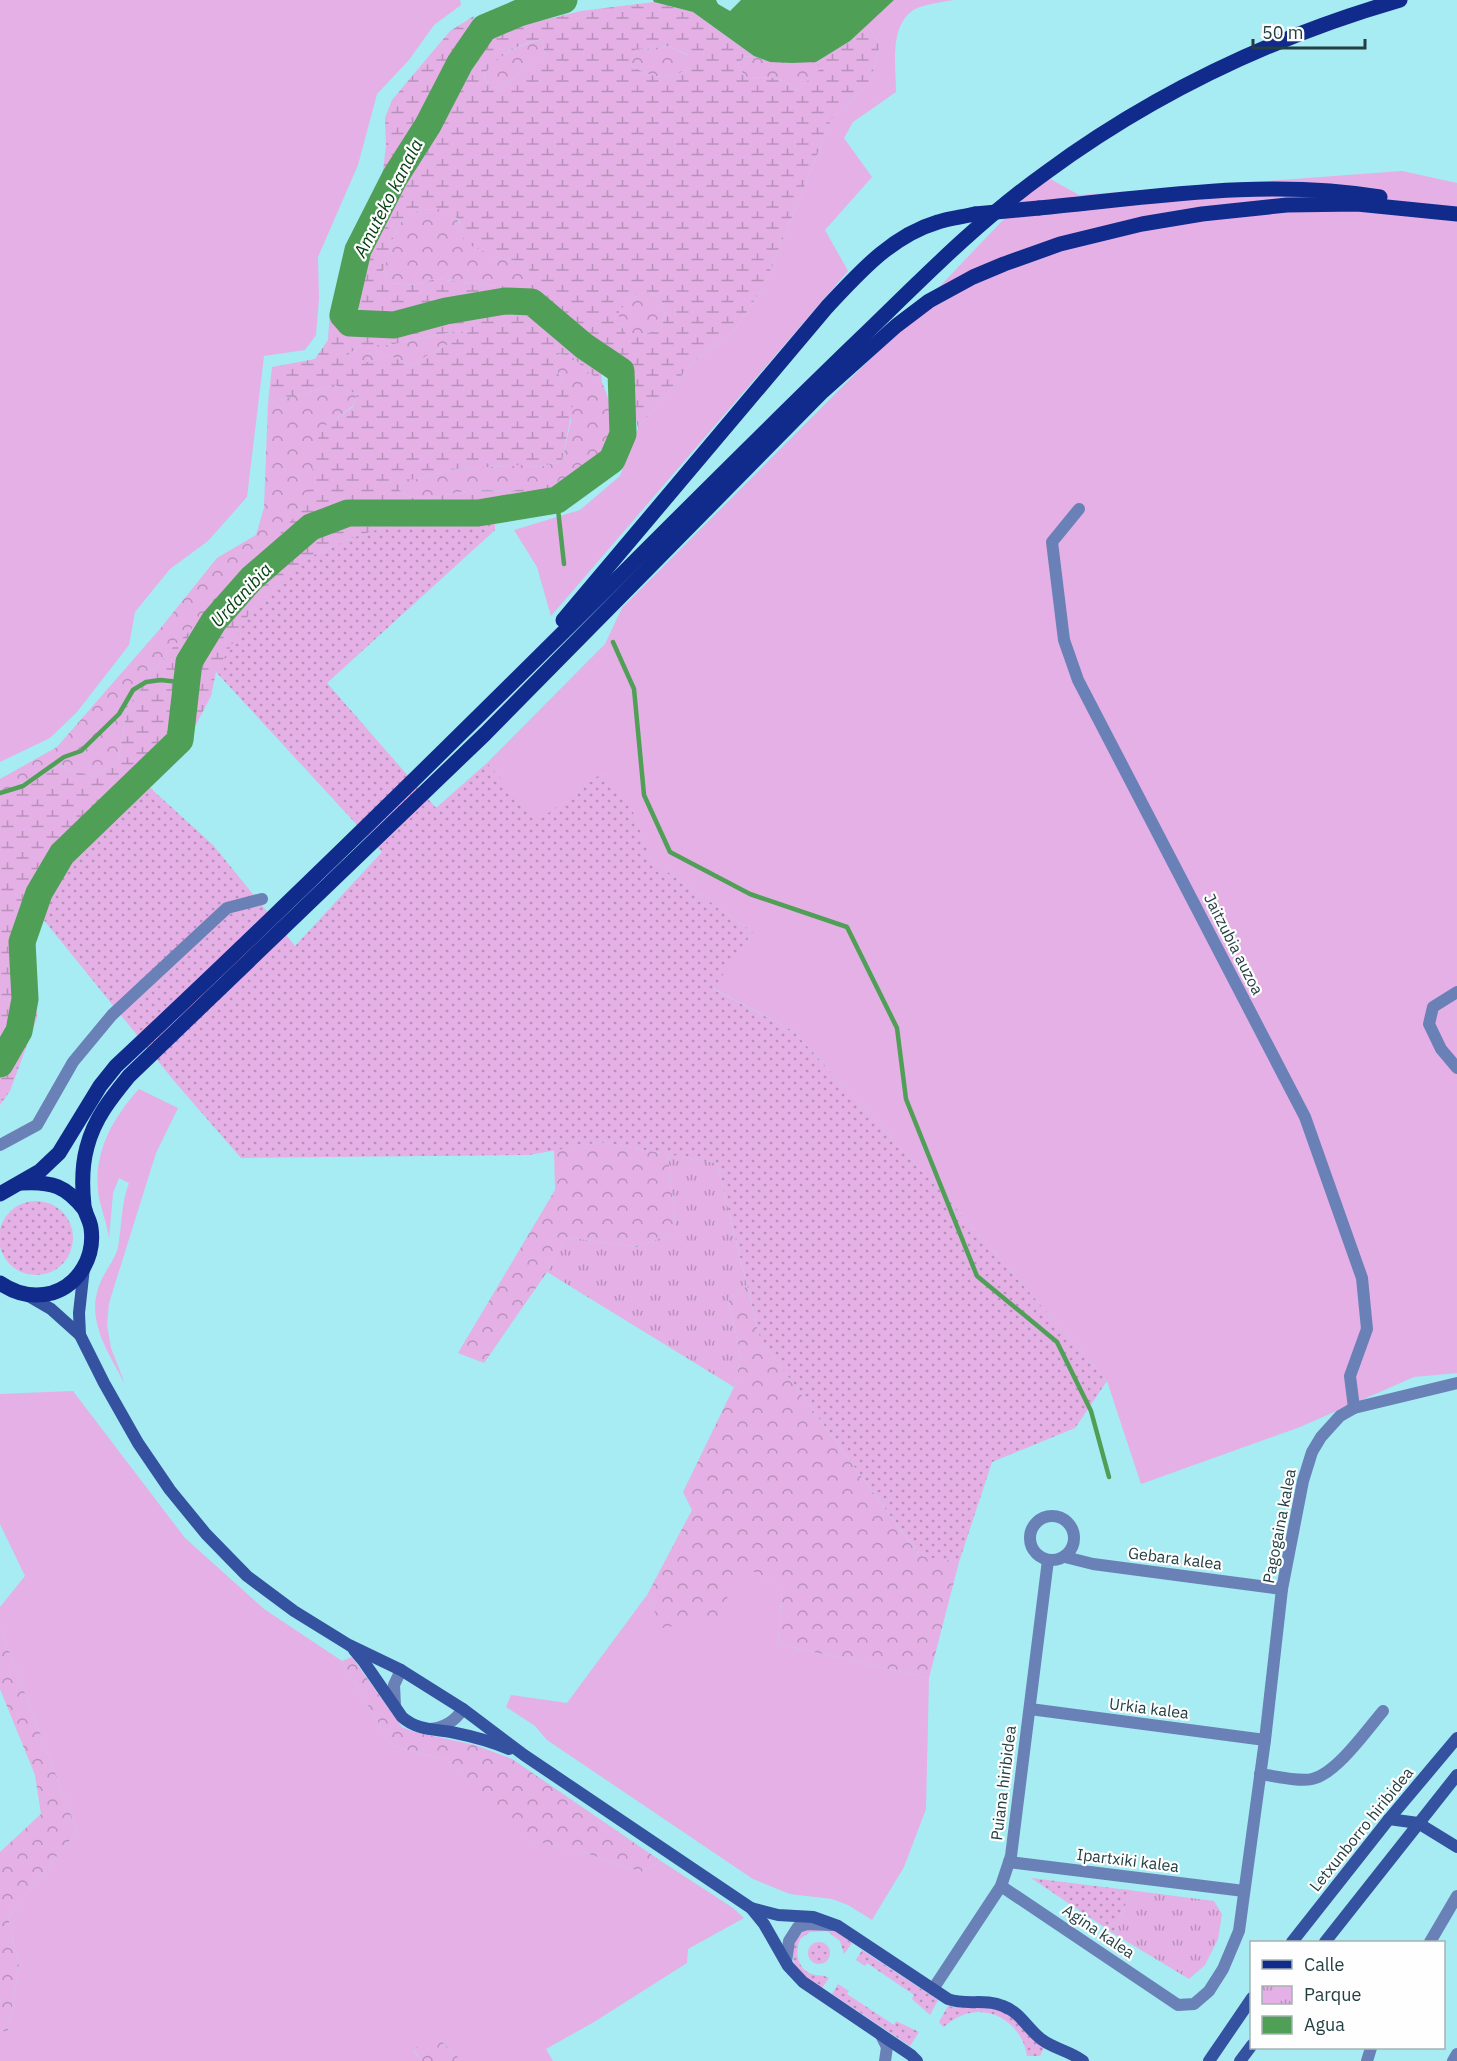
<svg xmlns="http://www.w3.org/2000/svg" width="1457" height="2061" font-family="'IBM Plex Sans',sans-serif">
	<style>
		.grass { fill: #e4b0e5 }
		.forest { fill: url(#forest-crowns) }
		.wetland { fill: url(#wetland-marsh); fill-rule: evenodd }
		.park { fill: url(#park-tufts) }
		.garden { fill: url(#garden-dots) }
		.water { fill: #509f57 }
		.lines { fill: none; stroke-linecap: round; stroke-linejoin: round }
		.stream { stroke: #509f57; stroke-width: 4.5 }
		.river { stroke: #509f57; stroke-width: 27 }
		.street { stroke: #6981b6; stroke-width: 12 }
		.secondary { stroke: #34529f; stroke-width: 12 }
		.primary { stroke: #102b8c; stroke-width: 15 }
		.primary-bridge { stroke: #102b8c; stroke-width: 15 }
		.labels { text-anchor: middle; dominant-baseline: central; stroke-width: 4.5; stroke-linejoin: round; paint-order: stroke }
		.street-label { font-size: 16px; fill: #233f42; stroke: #fefefe }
		.water-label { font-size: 18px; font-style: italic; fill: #044010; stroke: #fefefe }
	</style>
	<defs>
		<pattern id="forest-crowns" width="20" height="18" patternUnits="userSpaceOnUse" patternTransform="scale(1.5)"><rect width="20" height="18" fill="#e4b0e5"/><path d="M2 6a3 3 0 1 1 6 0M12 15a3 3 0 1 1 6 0" fill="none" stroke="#b891bb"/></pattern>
		<pattern id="wetland-marsh" width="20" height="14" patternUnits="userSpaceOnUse" patternTransform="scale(1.5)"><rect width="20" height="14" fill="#e4b0e5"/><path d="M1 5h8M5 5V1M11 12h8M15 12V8" fill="none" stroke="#b891bb"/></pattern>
		<pattern id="park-tufts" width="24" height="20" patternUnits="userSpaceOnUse" patternTransform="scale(1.5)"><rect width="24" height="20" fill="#e4b0e5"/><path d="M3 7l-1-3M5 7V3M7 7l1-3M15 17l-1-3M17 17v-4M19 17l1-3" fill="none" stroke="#b891bb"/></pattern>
		<pattern id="garden-dots" width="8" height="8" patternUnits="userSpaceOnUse" patternTransform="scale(1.5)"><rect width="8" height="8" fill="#e4b0e5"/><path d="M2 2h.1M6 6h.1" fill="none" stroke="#b891bb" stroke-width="1.8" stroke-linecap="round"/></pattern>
	</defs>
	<rect width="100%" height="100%" fill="#a7ebf3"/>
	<!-- grass -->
	<g class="grass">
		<path d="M0,0h460l1,5 -27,20 -25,35 -32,34 -19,71 -40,92 1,42 -3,36 -11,15 -41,6 -17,141 -39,44 -38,28 -35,43 -6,33 -52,67 -27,26 -50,24z"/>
		<path d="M894,0h59c-10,2 -34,5 -41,11 -23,17 -16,56 -16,81l-43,30 -9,16 28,39 -47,53 23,41 -297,345 -14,-49 -23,-37 66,-20 40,-34 18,-48 54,-65 42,-32 30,-45 68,-168 39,-37 9,-37 -13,-20z"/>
		<path d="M1402,171l55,12v1190l-43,4 -114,50 -159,57 -34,-103 -160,-183 -154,-167 -81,-43 41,-56 -101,-71 -25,-63 -25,-25 -63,48 -52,-58 118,-119 17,-36 257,-258 166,-174 34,19z"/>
		<path d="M139,1089l39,19 -22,45 -47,150 -2,22 4,23 14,36c-15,-29 -38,-61 -27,-95 4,-15 17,-28 20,-42 4,-22 3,-43 11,-64l-10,-5 -6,15 -4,45c-2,-14 -7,-27 -10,-40 -7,-43 12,-78 40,-109z"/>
		<path d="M73,1391l112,147 79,71 78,52 50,85 55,14 74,78 62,14 58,20 20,-11 72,47 11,10 -56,31 -1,14 -93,59 -48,27 7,12h-91l-23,-22 -26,12 9,10h-422v-29l8,-1 11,-64 -11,-50 69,-86 -77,-204v-20l25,-31 -25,-52v-130z"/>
		<path d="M738,1562l44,25 -4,57 151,34 -3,131 -22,58 -32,53 -24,-15 -16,-6 -42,-5 -37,-15 -206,-139 -12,-14 -29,-19 5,-12 56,8 80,-108 15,32z"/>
	</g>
	<!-- forest -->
	<g class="forest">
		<path d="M542,39l3,16c-15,13 -30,20 -44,34l-14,-4 -3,-11c13,-20 35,-28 58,-35z"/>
		<path d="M668,46l21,10 1,12c-26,14 -35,10 -59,-2l3,-16z"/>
		<path d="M754,56l16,6h46l5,7 -24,22c-17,-17 -28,-13 -51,-13l-9,-13 7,-8z"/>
		<path d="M440,209l14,6 9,13 31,28 30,7 12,15 -8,8h-30l-62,-7 -23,6 -24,-2 -6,-12c7,-18 11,-55 33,-60 7,-2 16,-1 24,-2z"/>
		<path d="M646,291l15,8 4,16 -4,14 -16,5h-19l-7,-12v-11l12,-12z"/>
		<path d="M471,331c-19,13 -40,21 -59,34l-25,-10 -42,16v-14l16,-12h28l63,-13z"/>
		<path d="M559,354l13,2 12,13 18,13 9,24 3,25 -12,27 -24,20 -37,9 -29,4 -38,-1 -41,7 -22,1 -12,-8 5,-10 14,-1 37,-10 67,-4 17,2 23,-6 9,-41 -10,-41 -9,-19z"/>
		<path d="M335,385l22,9 -4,12 -32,23 -14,75 -90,100 -50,49 -40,55 -9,53 -25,16 -32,-11 -61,26v-13l57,-32 102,-117 58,-72 39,-23 8,-27 4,-105z"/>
		<path d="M601,1142l67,12 8,78 -39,15 -72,-10 -18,35 -63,91 -26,-10 97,-163 -1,-40z"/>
		<path d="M747,1286l13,52 159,217 40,7 -30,116 -151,-34 4,-57 -44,-24 -17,55 -59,10 -15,-33 45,-85 -9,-18 51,-105 7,-30 -13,-59z"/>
		<path d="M0,1627l77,204 -69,86 11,50 -11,64 -8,1v-180l41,-38 -6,-39 -35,-86z"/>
		<path d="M352,1657l50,70 12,5 61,13 37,14 149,102 -20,11 -58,-20 -63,-14 -73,-78 -55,-14 -50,-85z"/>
		<path d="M439,2039l23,22h-40l-9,-11 13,-10z"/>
	</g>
	<!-- wetland -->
	<g class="wetland">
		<path d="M654,2l39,10 61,44 -10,1 -7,8 9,13c23,0 34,-4 51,13l23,-22 -4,-7 34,-21 17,-17 13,20 -9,37 -39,37 -68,168 -30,45 -42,32 -54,65 -14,-63 -89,-70 -40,-3 -98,23h-37l-4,-17 10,-35 19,-48 58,-101 54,-83 84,-20zM542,39l3,16c-15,13 -30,20 -44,34l-14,-4 -3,-10c13,-20 35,-31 58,-36zM668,46l20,9 2,13c-26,14 -35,10 -59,-2l3,-16zM440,209c20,8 23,12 23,33l31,14 30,7 11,15 -7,8h-30l-62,-7 -23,6 -24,-2 -6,-12c7,-18 11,-55 33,-60 7,-2 16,-1 24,-2zM646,291l15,8 4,16 -4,14 -16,5h-19l-7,-12v-11l12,-12z"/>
		<path d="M474,16l-2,7 -66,119 -24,37 4,-33 -1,-28 7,-18 58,-69z"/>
		<path d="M516,307l26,10 58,48 2,17 -18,-13 -12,-13 -13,-2 -7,6 21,45 -11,56 -23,6 -17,-2 -67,4 -37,10 -14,1 -5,10 12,8 22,-1 41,-7 38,1 44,-8 -2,9 -38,6 -97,10 -58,-4 -29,9 20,8 48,1 -48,16 -47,21 -89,113 -5,24 -23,44 -41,45 -72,69 -38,64 -2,55 2,45 -27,73 -10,14v-313l61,-26 32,11 25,-16 9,-53 40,-55 50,-49 89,-100 14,-75 33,-22 4,-13 -22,-9 -67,18 4,-36 43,-8 13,-19 2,-30 6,1 12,22 39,1zM470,331c-18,13 -39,21 -58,34l-25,-10 -42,15v-13l16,-12h28l63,-13z"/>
	</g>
	<!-- park -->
	<g class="park">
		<path d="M668,1154l49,9 30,123 -19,12 13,59 -7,30 -187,-115 18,-35 72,10 39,-15z"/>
		<path d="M1136,1891l78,10 8,13 -4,25 -13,26 -16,14 -73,-44c1,-19 8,-30 20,-44z"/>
	</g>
	<!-- garden -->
	<g class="garden">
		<path d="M495,521v9l-168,153 109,125 51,-45 52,57 63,-47 25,24 25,64 101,71 -40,57 80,42 154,167 160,183 -32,47 -83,34 -33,100 -39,-6 -160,-218 -43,-175 -116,-21 -72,13 -288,3 -66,-76 -136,-168 36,-60 72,-69 66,60 82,101 87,-94 -166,-180 36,-63 53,-50 47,-21 48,-16z"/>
		<circle cx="36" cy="1238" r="37"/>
		<path d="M1031,1878l105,13c-12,14 -19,25 -20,44z"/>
		<path d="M808,1928l26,2 18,13 -8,11 -4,-13 -13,-10 -17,1 -10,7c-6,15 -2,32 15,36 6,1 9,0 14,3l-7,10c-7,-5 -15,-9 -21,-14 -14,-15 -10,-35 7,-46z"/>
		<circle cx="819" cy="1953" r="11"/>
		<path d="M862,1950l76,50 -8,15 -18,-16 2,-4 -47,-32 -2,3 -9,-6z"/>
		<path d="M838,1984l11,7 -2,3 47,31 2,-4 23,11 -9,14 -78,-52z"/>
		<path d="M948,2006c16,4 32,-2 48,3 21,6 31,28 48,39l-4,8h-13c-4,-30 -34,-52 -64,-41 -7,2 -14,8 -20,12l-4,-5z"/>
	</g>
	<!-- water -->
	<path class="water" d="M653,0h63l2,4 12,7 11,-11h153l-44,41 -34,21 -24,1 -22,-1 -16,-6 -61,-44 -39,-10z"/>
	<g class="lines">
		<!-- stream -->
		<g class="stream">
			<path d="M557,500l7,64"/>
			<path d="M613,642l21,47 10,106 26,57 80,42 97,33 50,101 9,71 71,177 80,66 34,69 18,66"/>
			<path d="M0,793l23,-7 41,-29 17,-6 38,-37 14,-24 13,-8 15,-2 26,3"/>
		</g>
		<!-- river -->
		<path class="river" d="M0,1064l19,-33 6,-32 -3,-57 17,-49 23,-39 118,-114 9,-78 25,-41 38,-43 59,-51 37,-14h130l79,-13 55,-40 11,-26 -2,-63 -37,-25 -52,-44 -27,-1 -59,10 -52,14 -44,-2 -7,-8 15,-65 37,-73 33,-52 32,-62 24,-35 35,-15 45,-13"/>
		<!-- street -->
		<g class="street">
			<path d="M1079,509l-27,33 12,98 14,40 227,437 57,161 5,51 -17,47 4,32"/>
			<path d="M1457,992l-24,15 -4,17 12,25 16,19"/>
			<path d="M0,1145l37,-20 36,-63 39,-47 115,-107 35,-9"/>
			<circle cx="1052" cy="1538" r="22"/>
			<path d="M1065,1557l28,7 189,25"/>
			<path d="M395,1706l-1,-21 7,-15"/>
			<path d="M1030,1709l235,31"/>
			<path d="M430,1729c15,-1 25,-8 33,-20"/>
			<path d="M1260,1774c15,2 39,8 52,5 24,-5 55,-49 71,-68"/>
			<path d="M1009,1862l235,29"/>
			<path d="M1001,1886l177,119 16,-1 15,-13 14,-22 16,-38 26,-191 17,-151 21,-108 9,-29 9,-15 19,-21 14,-8 103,-25"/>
			<path d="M1430,1942l27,-46"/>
			<path d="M786,1962l3,-21 9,-14 9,-3 24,1"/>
			<path d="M933,1989l68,-103 10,-30 37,-296"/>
			<path d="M881,2035l6,12 -2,14"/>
			<path d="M1367,2061l4,-13"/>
			<path d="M1453,2061l4,-7"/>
		</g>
		<!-- secondary -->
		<g class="secondary">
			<path d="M27,1295l24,14 29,26 24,48 34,60 32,47 36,44 41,42 47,35 55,34 52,25 62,39 61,46 227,153 13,16 24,42 15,16 108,73 6,6"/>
			<path d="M80,1335l-1,-22 5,-45"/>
			<path d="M354,1650l10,12 38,55c15,13 30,12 49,15 20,4 40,9 58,17"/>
			<path d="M1389,1819l29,4 39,24"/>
			<path d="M751,1908l27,7 35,2 25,9 110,73c18,7 37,-1 55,7 17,6 24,22 38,33 13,10 29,12 42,22"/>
			<path d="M1292,1942l97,-123 68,-81"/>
			<path d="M1325,1942l132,-167"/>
			<path d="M1209,2061l43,-63"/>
			<path d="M1240,2061l12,-16"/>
		</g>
		<!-- primary -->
		<g class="primary">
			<path d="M1039,208c113,-11 229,-30 341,-11"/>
			<path d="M563,620l264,-313c32,-34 64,-71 111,-85 11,-4 24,-5 37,-8"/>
			<path d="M21,1183c31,-2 45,3 64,27"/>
			<path d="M0,1194l40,-23 19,-18 41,-67 16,-20c173,-162 342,-329 510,-496 78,-78 156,-156 235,-232 60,-58 115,-115 183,-164 107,-79 228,-137 356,-174"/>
			<path d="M0,1283c16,11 33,15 52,10 28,-9 43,-37 39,-65 -1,-8 -6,-14 -7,-22 -2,-19 -2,-41 3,-59 7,-28 24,-49 42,-71l356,-342 336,-341 75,-67 33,-25 44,-24 31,-13 56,-20 82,-20 60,-10 85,-9 70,-1 100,10"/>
		</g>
		<!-- primary-bridge -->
		<path class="primary-bridge" d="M975,214l64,-6"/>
	</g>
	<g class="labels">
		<!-- street labels -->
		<g class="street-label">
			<text transform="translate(1234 944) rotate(63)">Jaitzubia auzoa</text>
			<text transform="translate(1279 1526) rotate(-79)">Pagogaina kalea</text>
			<text transform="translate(1175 1558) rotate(7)">Gebara kalea</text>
			<text transform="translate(1149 1708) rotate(7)">Urkia kalea</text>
			<text transform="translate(1003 1783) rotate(-83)">Puiana hiribidea</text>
			<text transform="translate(1361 1829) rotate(-51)">Letxunborro hiribidea</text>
			<text transform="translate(1128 1860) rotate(7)">Ipartxiki kalea</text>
			<text transform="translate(1099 1931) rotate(34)">Agina kalea</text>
		</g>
		<!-- water labels -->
		<g class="water-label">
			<text transform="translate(388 198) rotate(-63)">Amuteko kanala</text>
			<text transform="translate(241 595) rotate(-47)">Urdanibia</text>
		</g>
	</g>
	<!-- legend -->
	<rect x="1250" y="1941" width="195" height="108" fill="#fefefe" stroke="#a6b2b3" stroke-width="1.5"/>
	<rect x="1262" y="1960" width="30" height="9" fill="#102b8c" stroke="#a6b2b3" stroke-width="1.5"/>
	<text x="1304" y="1971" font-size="18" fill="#233f42">Calle</text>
	<rect x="1262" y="1986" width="30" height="18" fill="url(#park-tufts)" stroke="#a6b2b3" stroke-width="1.5"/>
	<text x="1304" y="2001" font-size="18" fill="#233f42">Parque</text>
	<rect x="1262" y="2016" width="30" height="18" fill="#509f57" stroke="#a6b2b3" stroke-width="1.5"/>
	<text x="1304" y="2031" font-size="18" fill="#233f42">Agua</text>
	<!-- scale -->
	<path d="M1253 39v9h112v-9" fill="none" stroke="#233f42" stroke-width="3"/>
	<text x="1262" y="39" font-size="18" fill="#233f42" stroke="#fefefe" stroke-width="4.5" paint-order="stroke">50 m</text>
</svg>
